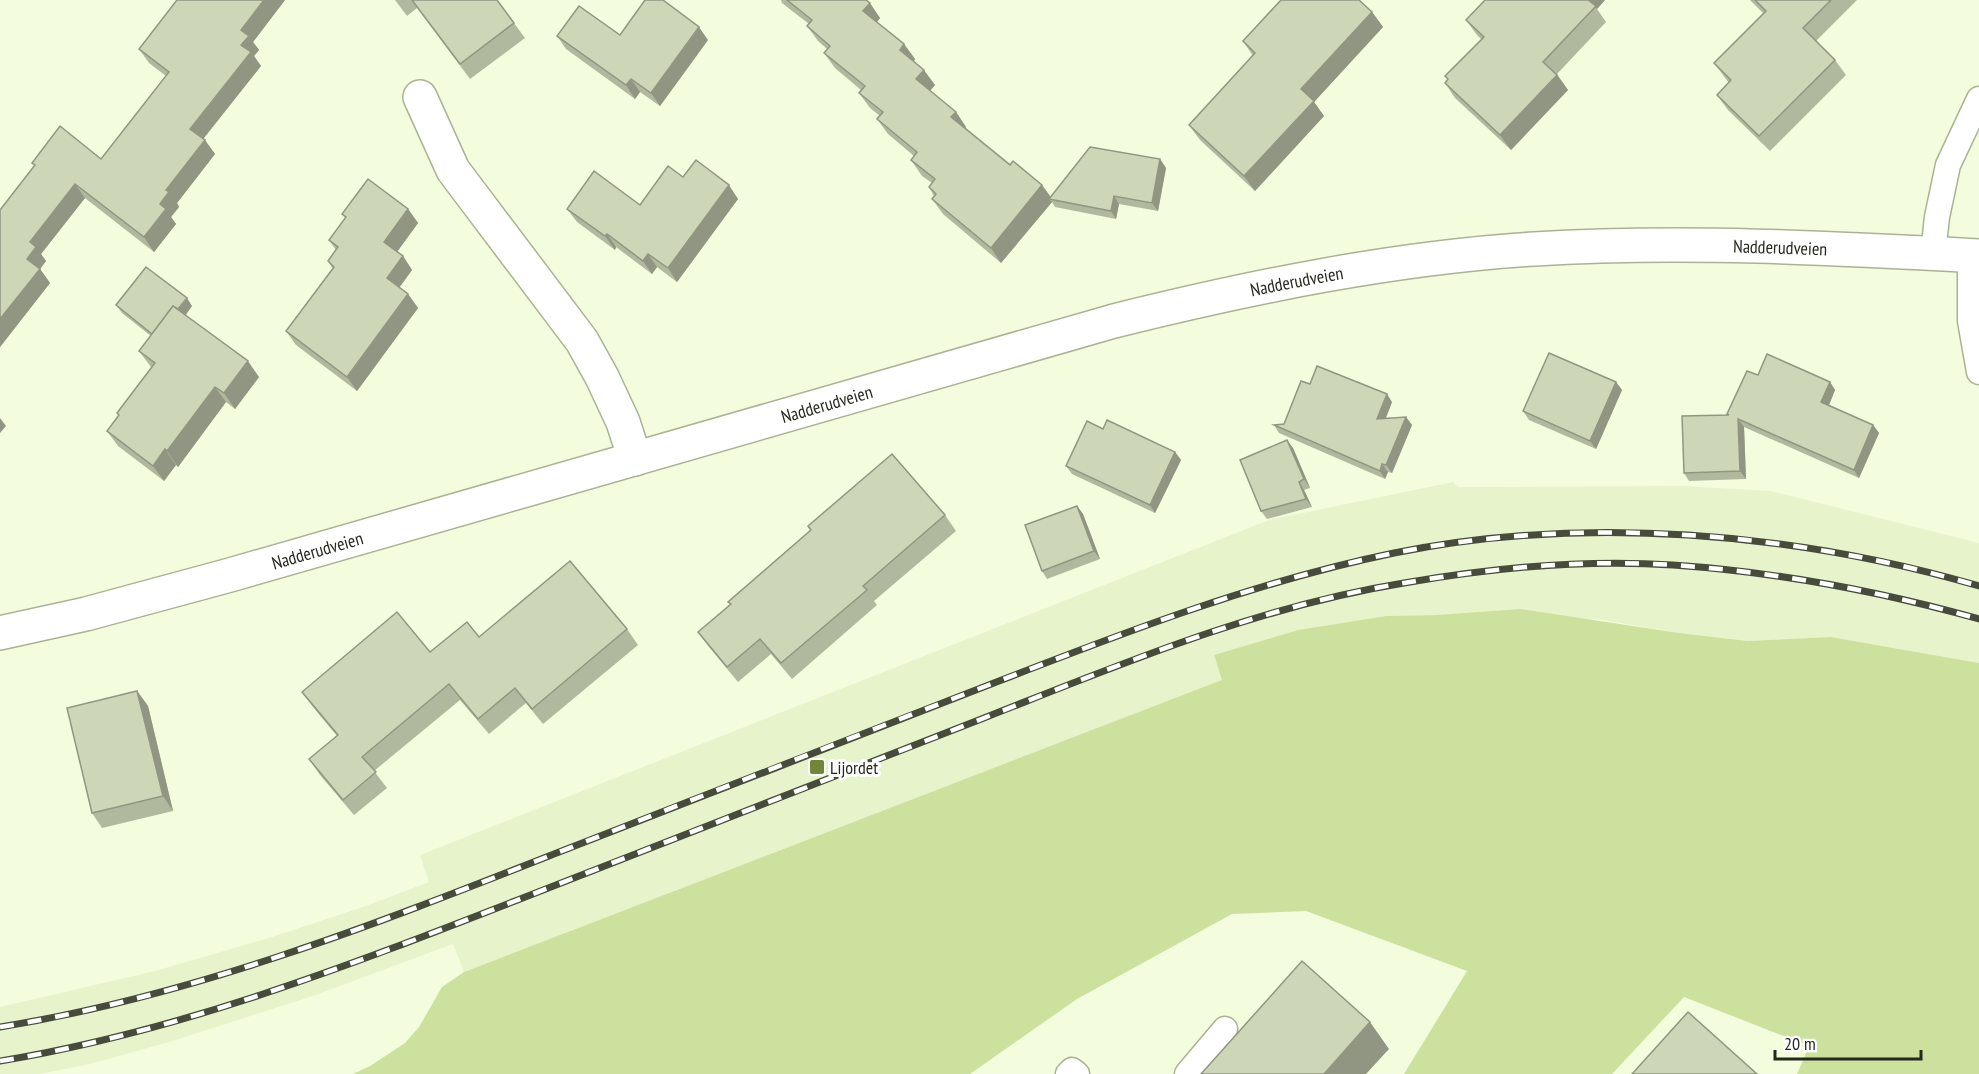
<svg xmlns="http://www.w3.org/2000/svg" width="1979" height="1074" font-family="'PT Sans Narrow',sans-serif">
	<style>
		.built { fill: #e7f3cb }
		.green { fill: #cde19f }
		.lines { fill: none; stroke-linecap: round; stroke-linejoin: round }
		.service-casing { stroke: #a9b394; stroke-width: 27 }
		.minor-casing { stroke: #a9b394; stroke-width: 36 }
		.secondary-casing { stroke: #a9b394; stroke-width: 36 }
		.service { stroke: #fff; stroke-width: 24 }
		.minor { stroke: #fff; stroke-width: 33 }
		.secondary { stroke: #fff; stroke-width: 33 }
		.rail-casing { stroke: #464b3c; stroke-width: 7 }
		.rail { stroke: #fff; stroke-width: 4.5; stroke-dasharray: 14; stroke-linecap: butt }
		.wall { fill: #b0b99e }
		.shaded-wall { fill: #909681 }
		.building { fill: #cdd7b8; stroke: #909681; stroke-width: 1.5 }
		.poi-dot { fill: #728637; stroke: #fff; stroke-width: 2 }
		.labels { text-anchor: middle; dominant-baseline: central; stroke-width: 6; stroke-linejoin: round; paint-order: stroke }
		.street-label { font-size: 18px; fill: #25291d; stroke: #fff }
		.poi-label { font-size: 18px; fill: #25291d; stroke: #fff; text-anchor: start }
	</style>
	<rect width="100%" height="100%" fill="#f3fddd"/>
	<!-- built -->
	<path class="built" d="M1453,482l5,5 225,-1 88,5 208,52v120l-148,-26 -83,4 -69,-8 -82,-14 -160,-4 -51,1 -88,14 -84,25 9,25 -759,292 -11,-28 -140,52 -144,46 -79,22 -51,10h-39v-67l155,-36 117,-34 94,-31 63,-24 -9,-27 849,-335z"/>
	<!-- green -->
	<path class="green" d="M1521,609l158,24 69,8 83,-4 148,26v411h-182l12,-28 -125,-49 -72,77h-208l63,-103 -161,-60 -74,3 -155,85 -107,75h-617l17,-8 35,-23 14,-16 23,-40 22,-15 758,-292 -8,-25 84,-25 88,-14 51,-1z"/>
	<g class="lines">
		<defs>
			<g id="service">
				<path d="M1933,254l4,-37 11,-52 31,-66"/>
				<path d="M1970,256v65l9,51"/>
				<path d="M1068,1074l4,-4 5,4"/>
				<path d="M1187,1074l38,-45"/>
			</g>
			<path id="minor" d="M420,97l33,73 129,171 20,36 21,45 12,37"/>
			<g id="secondary">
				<path id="s1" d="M0,633l86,-19 144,-39 884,-254c137,-34 278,-63 420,-72 146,-9 299,-1 445,7"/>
			</g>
		</defs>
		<!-- service casing -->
		<use href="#service" class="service-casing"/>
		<!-- minor casing -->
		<use href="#minor" class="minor-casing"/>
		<!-- secondary casing -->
		<use href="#secondary" class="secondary-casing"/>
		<!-- service -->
		<use href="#service" class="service"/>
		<!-- minor -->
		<use href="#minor" class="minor"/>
		<!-- secondary -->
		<use href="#secondary" class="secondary"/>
		<defs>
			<g id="rail">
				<path d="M0,1027c192,-31 374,-102 554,-173 148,-58 296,-116 445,-173 129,-50 259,-100 395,-128 188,-38 401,-21 585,33"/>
				<path d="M0,1061c178,-29 348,-95 515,-160 158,-62 316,-123 474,-185 135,-53 271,-110 415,-133 87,-15 180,-24 269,-18 104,7 206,26 306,54"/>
			</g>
		</defs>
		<!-- rail casing -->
		<use href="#rail" class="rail-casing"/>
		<!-- rail -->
		<use href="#rail" class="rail"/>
	</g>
	<!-- wall -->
	<g class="wall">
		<path d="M177,0h108l-32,42 6,8 -5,6 7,10 -58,73 12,15 -38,49 2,4 -8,10 5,7 -22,28 -69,-54 -44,56 5,7 -6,8 10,14 -50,64 34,-181 -2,-3 69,-4 65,-83 -17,-13 -10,-14z"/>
		<path d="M395,0h102l28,38 -55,41 -53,-71 -10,8z"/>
		<path d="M781,0h85l14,18 -3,4 27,22 11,15 -1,2 21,24 -5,6 26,21 10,15v1l85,69 109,-38 6,9 -8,43 -39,-7 -3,15 -61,-12 -3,-5 -51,61 -58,-49 -11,-15 2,-3 -5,-9 3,-4 -10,-7 -11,-16 3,-4 -26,-22 -11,-15 3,-3 -10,-8 -11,-15 2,-3 -26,-22 -11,-15 3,-4 -9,-8 -11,-15 2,-2 -27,-21z"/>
		<path d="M1605,0l-8,9 9,13 -49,52 11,16 -57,60 -56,-52 -10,-15 3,-3 -3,-4 37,-36 -5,-5 -11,-15z"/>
		<path d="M1750,0h107l-41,41 19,19 11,15 -76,76 -42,-41 -11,-15 12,-12 -15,-20 50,-49z"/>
		<path d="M1372,12l11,15 -69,75 10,14 -69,75 -55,-51 -11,-15 64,-69 -10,-15z"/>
		<path d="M620,35l88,5 -48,66 -20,-14 -5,7 -69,-50 -9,-13z"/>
		<path d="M683,177l55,22 -61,83 -20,-15 -5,7 -36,-27 -1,3 -38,-28 -10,-13 73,-4z"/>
		<path d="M408,209l10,14 -21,29 6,4 9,14 -13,18 9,6 10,14 -61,83 -61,-46 -10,-14 47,-62 -5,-8 8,-11 -7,-10 16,-22 -3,-4z"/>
		<path d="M116,305l76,1 -6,9 73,62 -24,32 -9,-7 -48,65 -2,-2 -12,16 -46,-35 -11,-15 12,-16 -2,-2 34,-46 -12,-16 12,-15 -29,-23z"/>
		<path d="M1758,375l72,7 5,8 -6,15 44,20 6,8 -20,45 -115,-51 2,52 -57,2 -5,-8z"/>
		<path d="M1616,382l6,8 -26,59 -67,-29 -6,-9z"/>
		<path d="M1310,384l82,18 -6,16 20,-1 6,8 -20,48 -4,-1 -3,7 -106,-46 -5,-8 10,-1z"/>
		<path d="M1103,429l72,23 6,8 -26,53 -83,-39 -6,-8z"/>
		<path d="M1293,448l17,40 -6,2 8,17 -45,12 -6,-8z"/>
		<path d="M1077,506l6,8 17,45 -53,20 -5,-8z"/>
		<path d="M945,515l11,16 -82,70 3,4 -85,74 -21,-25 -33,28 -29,-35 -11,-15 32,-27 -2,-3 82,-72 -2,-4z"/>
		<path d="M627,629l11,16 -95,79 -17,-21 -37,31 -29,-34 -86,71 13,17 -33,27 -34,-40 -11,-16 28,-23 -24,-29 -11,-15 177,-55z"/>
		<path d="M137,691l11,15 25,105 -71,17 -10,-15z"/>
	</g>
	<!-- shaded-wall -->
	<g class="shaded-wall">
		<path d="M264,0h21l-32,42 6,8 -5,6 7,10 -61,77 -10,-14 51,-84v-15z"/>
		<path d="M1587,0h18l-8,9z"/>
		<path d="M870,3l10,15 -6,8 -11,-15z"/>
		<path d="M1372,12l11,15 -69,75 10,14 -69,75 -11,-15 57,-87z"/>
		<path d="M699,27l9,13 -48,66 -9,-13z"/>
		<path d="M904,44l11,15 -4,6 -11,-15z"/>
		<path d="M924,70l11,15 -8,9 -11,-15z"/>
		<path d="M1557,75l11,15 -57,60 -11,-15z"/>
		<path d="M631,79l9,13 -5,7 -9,-14z"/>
		<path d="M956,112l10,15 -4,5 -11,-15z"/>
		<path d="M205,140l10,14 -38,49 2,4 -8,10 5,7 -22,28 -10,-15 16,-33 6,-14z"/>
		<path d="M1160,159l6,9 -8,43 -6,-8z"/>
		<path d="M75,184l10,14 -44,56 5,7 -6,8 10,14 -50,64v-28l27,-60 3,-17z"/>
		<path d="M729,185l9,14 -61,83 -9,-14z"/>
		<path d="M1042,185l11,15 -4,-1 3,3 -51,61 -10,-15z"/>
		<path d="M1114,196l5,8 -3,15 -5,-8z"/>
		<path d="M408,209l10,14 -24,33 -10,-14z"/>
		<path d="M607,234l9,13 -1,3 -10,-14z"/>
		<path d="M648,254l9,13 -5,7 -9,-13z"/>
		<path d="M403,256l9,14 -16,22 -9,-14z"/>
		<path d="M408,294l10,14 -61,83 -10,-14z"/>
		<path d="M187,298l5,8 -30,39 -5,-8z"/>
		<path d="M248,361l11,16 -24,32 -11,-16z"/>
		<path d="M1616,382l6,8 -26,59 -6,-8z"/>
		<path d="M1830,382l5,8 -8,20 -6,-8z"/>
		<path d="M215,387l11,15 -48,65 -11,-16z"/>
		<path d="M1387,394l5,8 -10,25 -5,-8z"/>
		<path d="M1406,417l6,8 -20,48 -6,-8z"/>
		<path d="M0,418l6,8 -6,7z"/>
		<path d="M1738,419l6,8 2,52 -6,-8z"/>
		<path d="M1873,425l6,8 -20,45 -5,-8z"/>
		<path d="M1287,440l6,8 17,40 -6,-9z"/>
		<path d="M165,449l11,16 -12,16 -11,-15z"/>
		<path d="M1175,452l6,8 -26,53 -5,-8z"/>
		<path d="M1382,464l6,8 -3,7 -5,-8z"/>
		<path d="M1299,482l5,8 8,17 -6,-8z"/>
		<path d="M1077,506l6,8 17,45 -6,-8z"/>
		<path d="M137,691l11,15 25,105 -10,-15z"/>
		<path d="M1370,1022l19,27 -23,25h-42z"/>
	</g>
	<!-- building -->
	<g class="building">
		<path d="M177,0h87l-23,30 8,6 -8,9 10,7 -61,77 15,11 -39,50 3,2 -9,12 6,5 -22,28 -69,-53 -45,58 6,5 -9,12 13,10 -40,50v-109l35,-45 -3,-2 28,-37 41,33 68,-87 -30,-23z"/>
		<path d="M412,0h85l17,23 -54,41z"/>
		<path d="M645,0h18l36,27 -48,66 -20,-14 -5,6 -69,-49 22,-30 41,29z"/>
		<path d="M787,0h79l4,3 -7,8 41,33 -4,6 24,20 -8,9 40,33 -5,5 59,48 3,-4 29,24 -51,63 -59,-49 4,-5 -7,-7 6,-8 -24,-19 6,-8 -40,-33 6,-7 -24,-19 6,-7 -41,-33 6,-7 -23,-20 5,-6z"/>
		<path d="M1281,0h78l13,12 -71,77 13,12 -70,75 -55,-51 66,-72 -12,-12z"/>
		<path d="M1485,0h103l8,6 -53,56 14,13 -57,60 -55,-52 3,-4 -3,-3 39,-39 -18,-17z"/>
		<path d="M1755,0h76l-28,28 32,32 -76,76 -42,-41 14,-15 -17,-17 52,-52z"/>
		<path d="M1090,147l70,12 -8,44 -38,-7 -3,15 -62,-12z"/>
		<path d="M696,160l33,25 -61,83 -20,-14 -5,7 -36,-27 -2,2 -38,-27 27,-38 46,34 28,-39 15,11z"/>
		<path d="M368,179l40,30 -24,33 19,14 -16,22 21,16 -61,83 -61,-46 48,-64 -6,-6 10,-14 -9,-7 17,-23 -4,-3z"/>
		<path d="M146,267l41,31 -9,11 -5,-3 -21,28 -36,-29z"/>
		<path d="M173,306l75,55 -24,32 -9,-6 -48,64 -2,-2 -12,17 -46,-35 12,-16 -2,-2 38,-50 -16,-12z"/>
		<path d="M1549,353l67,29 -26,59 -67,-30z"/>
		<path d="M1767,354l63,28 -9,20 52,23 -19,45 -116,-51 2,52 -56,2 -2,-57 47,-1 -2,-1 20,-43 11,4z"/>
		<path d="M1317,366l70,28 -10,25 29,-2 -20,48 -4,-1 -2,7 -106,-46 10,-1 17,-43 9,3z"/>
		<path d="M1107,420l68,32 -25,53 -84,-39 21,-45 16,8z"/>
		<path d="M1287,440l17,39 -5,3 7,17 -45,12 -21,-51z"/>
		<path d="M892,454l53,61 -82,71 4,4 -86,73 -21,-24 -33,28 -29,-35 33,-28 -3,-2 83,-72 -3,-4z"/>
		<path d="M1077,506l17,45 -52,20 -17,-46z"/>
		<path d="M570,561l57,68 -95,80 -17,-21 -37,31 -29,-35 -87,73 14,15 -33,28 -34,-41 29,-24 -36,-43 95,-80 33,40 37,-30 12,15z"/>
		<path d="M137,691l26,105 -71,17 -25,-105z"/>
		<path d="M1302,961l68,61 -46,52h-123z"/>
		<path d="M1688,1012l69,62h-125z"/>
	</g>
	<!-- markers -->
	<rect class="poi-dot" x="809" y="759" width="16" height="16" rx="3"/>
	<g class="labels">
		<!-- street labels -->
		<g class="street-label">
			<text stroke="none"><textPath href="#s1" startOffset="1830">Nadderudveien</textPath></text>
			<text stroke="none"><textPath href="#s1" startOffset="1344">Nadderudveien</textPath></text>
			<text stroke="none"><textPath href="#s1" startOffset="858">Nadderudveien</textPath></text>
			<text stroke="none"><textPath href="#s1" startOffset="328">Nadderudveien</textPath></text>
		</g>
		<!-- poi labels -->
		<g class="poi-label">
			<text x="830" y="767">Lijordet</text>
		</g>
	</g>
	<!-- scale -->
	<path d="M1775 1050v9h146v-9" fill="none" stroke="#25291d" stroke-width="3"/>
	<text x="1784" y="1050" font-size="18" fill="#25291d" stroke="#ffffff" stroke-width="4.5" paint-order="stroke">20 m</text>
</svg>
